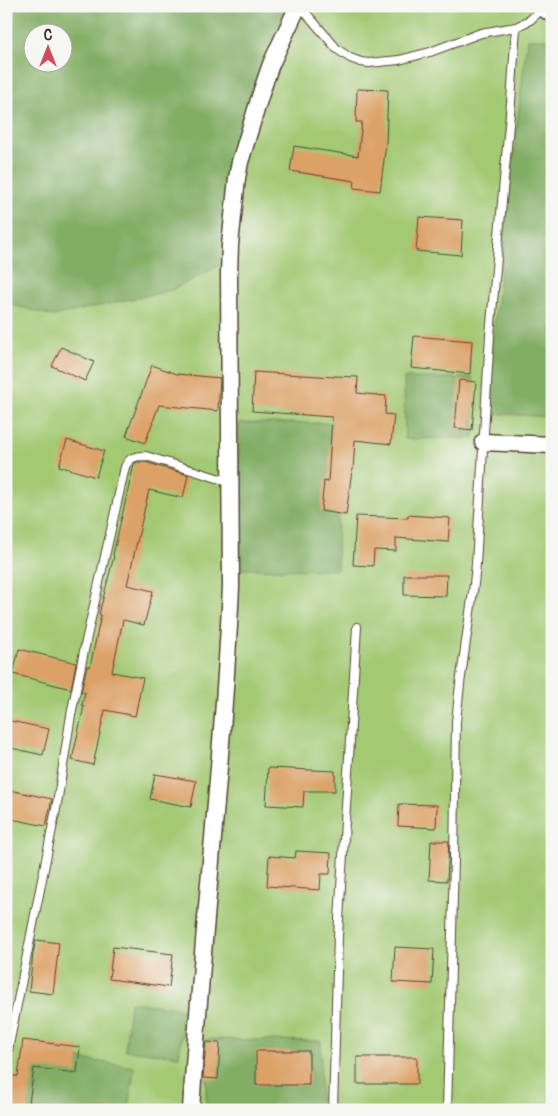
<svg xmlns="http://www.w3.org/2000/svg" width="558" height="1116" font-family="Pangolin,sans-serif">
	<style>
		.green { fill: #a3c973; stroke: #6f7a48; fill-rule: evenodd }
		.forest { fill: #82ad65; stroke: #5e6c42; fill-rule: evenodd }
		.building { fill: #dca166 }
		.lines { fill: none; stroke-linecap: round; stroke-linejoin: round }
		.lane-casing { stroke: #564536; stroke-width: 10 }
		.street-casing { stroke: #564536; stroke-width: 19 }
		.lane { stroke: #fff; stroke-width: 8 }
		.street { stroke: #fff; stroke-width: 16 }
	</style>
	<rect width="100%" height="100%" fill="#f6f6f2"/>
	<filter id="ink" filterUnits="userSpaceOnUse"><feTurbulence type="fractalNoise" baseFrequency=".02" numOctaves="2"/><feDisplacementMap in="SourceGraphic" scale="10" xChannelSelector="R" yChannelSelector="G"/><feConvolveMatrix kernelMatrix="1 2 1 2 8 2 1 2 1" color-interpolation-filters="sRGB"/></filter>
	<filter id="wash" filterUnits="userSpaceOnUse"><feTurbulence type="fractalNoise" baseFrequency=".0096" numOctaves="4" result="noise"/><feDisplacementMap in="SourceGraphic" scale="20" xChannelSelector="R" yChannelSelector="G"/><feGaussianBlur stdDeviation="1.12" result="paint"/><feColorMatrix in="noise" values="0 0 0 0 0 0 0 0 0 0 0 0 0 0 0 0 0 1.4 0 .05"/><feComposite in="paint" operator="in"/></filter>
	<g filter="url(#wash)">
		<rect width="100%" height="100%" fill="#f1debf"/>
		<!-- green -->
		<path class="green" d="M6,6h546v1104h-546zM32,32h30v30h-30z"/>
		<!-- forest -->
		<g class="forest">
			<path d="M6,6h290l-60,161 -9,94 -55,29 -119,26 -47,-13zM32,32h30v30h-30z"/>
			<path d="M527,39h25v378l-65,-4 3,-50z"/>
			<path d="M404,378h69l1,60 -69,1z"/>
			<path d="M239,423h100l-2,147 -100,-1z"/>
			<path d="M130,1002l55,7 -6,47 -54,-6z"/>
			<path d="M207,1039l114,2 -1,69h-114z"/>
			<path d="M27,1051l107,16 -5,43h-109z"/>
		</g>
		<g id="blocks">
			<!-- building -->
			<g class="building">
				<path d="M357,89l31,1 -2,54 -6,47 -26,-3 1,-7 -65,-10 4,-25 64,10 4,-34h-6z"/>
				<path d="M419,217l44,3 -2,35 -45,-4z"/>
				<path d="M414,336l58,5 -2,33 -59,-6z"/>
				<path d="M61,347l33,15 -9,19 -33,-15z"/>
				<path d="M152,365l25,9 43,4 -2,33 -59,-6 -14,38 -19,-7z"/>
				<path d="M254,372l80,5v-1l24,1 -1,16 29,3 -1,18 9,1 -3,29 -36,-4 -2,30h-1l-6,45 -25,-4 3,-30 4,1 4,-65 -80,-6z"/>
				<path d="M459,380l17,2 -4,48 -17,-2z"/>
				<path d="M67,440l37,11 -8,26 -37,-11z"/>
				<path d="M137,462h8l43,13 -5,23 -34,-8 -22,95 26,6 -9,34 -21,-5 -11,52 31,6 -8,38 -30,-6 -12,55 -21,-5 12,-54 -2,-1 3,-13h-4l6,-26 3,1 11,-52 -2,-1 15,-58 -1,-1 21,-91z"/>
				<path d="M408,515l42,3 -2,24 -52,-4v13l-22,-1 -1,16 -20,-1 3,-49 52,2z"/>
				<path d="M404,575h43l-1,21 -42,-1z"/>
				<path d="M19,649l57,14 -5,26 -58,-15z"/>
				<path d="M6,720l43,9 -6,26 -37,-8z"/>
				<path d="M268,768l67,3v20h-31l-1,16 -37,-2z"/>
				<path d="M155,774l41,7 -5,26 -41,-8z"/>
				<path d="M9,790l43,9 -6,27 -40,-8v-15z"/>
				<path d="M399,804l38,1 -1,23 -38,-2z"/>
				<path d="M431,841h18l-2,40 -18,-1z"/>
				<path d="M296,851l35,2 -1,21h-9l-1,16 -53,-4 2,-30 26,2z"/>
				<path d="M36,940l23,3 -6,51 -24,-3 4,-37z"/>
				<path d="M113,947l60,7 -4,33 -60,-8z"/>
				<path d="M395,947l39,2 -2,35 -39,-2z"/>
				<path d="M23,1040l57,7 -3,26 -43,-5 -6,42h-21l4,-34h7z"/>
				<path d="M206,1042l14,1 -2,36 -15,-1z"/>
				<rect x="256" y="1051" width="53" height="34"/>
				<rect x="357" y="1057" width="60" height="27"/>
			</g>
		</g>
	</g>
	<g filter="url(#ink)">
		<use href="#blocks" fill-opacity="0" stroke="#564536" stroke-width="1"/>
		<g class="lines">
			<defs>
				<g id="lane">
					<path d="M300,6l37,43 13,9 11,4 8,1 30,-3 31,-8 51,-19 35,-6"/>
					<path d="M6,1060l51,-256 14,-89 15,-74 39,-174c4,-10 11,-11 21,-11l84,26"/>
					<path d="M333,1110l5,-174 19,-309"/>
					<path d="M447,1110l7,-249 2,-139 4,-38 14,-100 2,-20 14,-229 21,-233 5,-75 14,-7 14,-13"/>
				</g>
				<g id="street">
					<path d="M543,8l9,6"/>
					<path d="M483,442l69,3"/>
					<path d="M191,1110c11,-175 32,-349 40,-524l-2,-312 1,-29 7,-67 3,-16 22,-72 9,-26 27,-58"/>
				</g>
			</defs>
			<!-- lane casing -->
			<use href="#lane" class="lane-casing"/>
			<!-- street casing -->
			<use href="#street" class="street-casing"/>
			<!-- lane -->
			<use href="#lane" class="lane"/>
			<!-- street -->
			<use href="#street" class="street"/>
		</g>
	</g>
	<!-- margin -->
	<rect width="558" height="1116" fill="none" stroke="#f6f6f2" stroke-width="25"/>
	<!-- north arrow -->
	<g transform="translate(48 48)"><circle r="24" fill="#f6f6f2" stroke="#aba49d"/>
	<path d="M0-4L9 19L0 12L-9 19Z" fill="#d1495b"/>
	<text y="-8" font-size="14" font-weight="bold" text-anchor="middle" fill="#3b2a1e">С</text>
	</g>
</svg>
